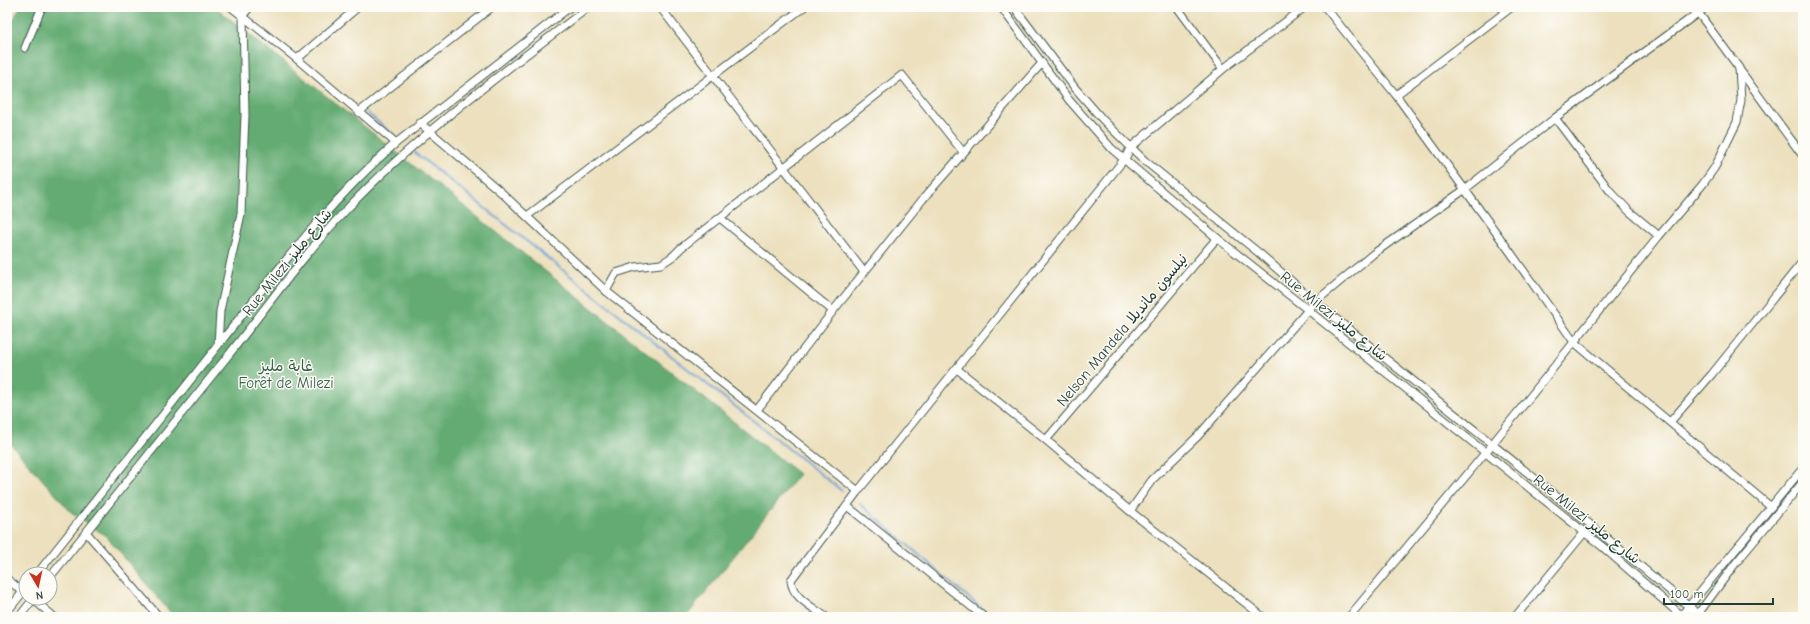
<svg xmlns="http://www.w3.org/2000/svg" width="1810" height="624" font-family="'Comic Neue','Playpen Sans Arabic',sans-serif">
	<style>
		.forest { fill: #64ab72; stroke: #427453 }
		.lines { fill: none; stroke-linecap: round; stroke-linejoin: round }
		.stream { stroke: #689dd4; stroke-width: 2 }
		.minor-casing { stroke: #3e5549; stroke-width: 9 }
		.minor { stroke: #fff; stroke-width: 7 }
		.labels { text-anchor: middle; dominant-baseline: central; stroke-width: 3; stroke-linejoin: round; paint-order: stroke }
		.street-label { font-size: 15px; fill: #1f3d34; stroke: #fdfcf7 }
		.park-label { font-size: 15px; fill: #365f48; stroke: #fdfcf7 }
	</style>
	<rect width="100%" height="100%" fill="#fdfcf7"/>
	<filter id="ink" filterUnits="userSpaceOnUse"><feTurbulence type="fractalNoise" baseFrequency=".025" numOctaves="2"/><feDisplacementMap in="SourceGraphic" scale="8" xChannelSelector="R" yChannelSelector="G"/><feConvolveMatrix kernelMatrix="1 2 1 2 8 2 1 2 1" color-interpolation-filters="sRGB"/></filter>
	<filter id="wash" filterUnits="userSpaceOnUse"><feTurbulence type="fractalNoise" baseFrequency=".012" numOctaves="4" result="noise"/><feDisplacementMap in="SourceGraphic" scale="16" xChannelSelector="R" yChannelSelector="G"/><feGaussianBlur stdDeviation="0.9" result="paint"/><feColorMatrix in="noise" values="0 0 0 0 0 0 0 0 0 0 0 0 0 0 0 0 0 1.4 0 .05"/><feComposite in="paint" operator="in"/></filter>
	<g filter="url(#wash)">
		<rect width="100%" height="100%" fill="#ece0be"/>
		<!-- forest -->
		<path class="forest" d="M20,7h195l584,467 -113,143h-512l-68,-81 -35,-24 -64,-72v-408z"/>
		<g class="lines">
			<!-- stream -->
			<g class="stream">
				<path d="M367,113l27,22"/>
				<path d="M414,152l428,339"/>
				<path d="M860,504l131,113"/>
			</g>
		</g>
	</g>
	<g filter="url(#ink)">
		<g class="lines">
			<defs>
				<g id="minor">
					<path d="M231,7l66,52 99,84"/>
					<path d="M660,7l204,265"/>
					<path d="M1001,7l68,93 43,49 105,89 91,72 296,238 79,69"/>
					<path d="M1014,7l61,81 28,32 42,41 114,92 56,49 218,175 165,137 -3,3"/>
					<path d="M1177,7l46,62"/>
					<path d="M1325,7l71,88 115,158 63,89 197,165"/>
					<path d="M25,48l17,-41"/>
					<path d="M297,59l61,-52"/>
					<path d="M1739,69l64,87"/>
					<path d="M1396,95l116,-88"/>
					<path d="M359,112l133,-105"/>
					<path d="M1555,118l55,73 19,20 30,25"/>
					<path d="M420,123l82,70 104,98 252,200"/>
					<path d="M527,216l277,-209"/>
					<path d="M720,218l113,93"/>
					<path d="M606,291l10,-18 19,-6 26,-3 11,-7 9,-9 221,-173 61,77"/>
					<path d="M218,345l2,-34 21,-97 4,-99 -2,-100 7,-8"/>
					<path d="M957,369l89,71 84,71 133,106"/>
					<path d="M757,410l76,-99 90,-112 119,-136"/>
					<path d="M1670,422l42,-48 91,-113"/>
					<path d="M1046,440l171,-202"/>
					<path d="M847,506l137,111"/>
					<path d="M1130,511l22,-31 46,-44 117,-134 58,-48 91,-64 91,-72 151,-111"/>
					<path d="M86,532l73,85"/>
					<path d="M37,574c62,-78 124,-156 186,-235 54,-68 107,-139 173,-196l174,-136"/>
					<path d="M50,577c60,-75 121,-150 181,-225 38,-48 73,-98 115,-142 73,-77 159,-139 243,-203"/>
					<path d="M7,579l16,13"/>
					<path d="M33,599l21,18"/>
					<path d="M7,612l19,-24"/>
					<path d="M19,617l15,-19"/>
					<path d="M826,617c-13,-10 -34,-19 -35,-37l67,-89 268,-334 4,-9 93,-79 82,-62"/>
					<path d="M1349,617l136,-164 174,-217 44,-52 12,-17 22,-45 4,-22 -2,-32 -45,-61"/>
					<path d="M1515,617l69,-84"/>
					<path d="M1680,617l123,-149"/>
					<path d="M1701,617l-3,-3 37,-50 68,-82"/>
				</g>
			</defs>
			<!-- minor casing -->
			<use href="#minor" class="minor-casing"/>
			<!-- minor -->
			<use href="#minor" class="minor"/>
		</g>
	</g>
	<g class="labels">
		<!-- street labels -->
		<g class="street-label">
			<text transform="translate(287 262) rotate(-51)">Rue Milezi شارع مليز</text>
			<text transform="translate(1334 316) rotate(39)">Rue Milezi شارع مليز</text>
			<text transform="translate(1122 330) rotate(-50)">Nelson Mandela نيلسون مانديلا</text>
			<text transform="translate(1587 519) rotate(39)">Rue Milezi شارع مليز</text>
		</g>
		<!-- park labels -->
		<g class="park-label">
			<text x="286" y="366">غابة مليز<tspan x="286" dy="17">Forêt de Milezi</tspan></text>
		</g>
	</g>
	<!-- margin -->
	<rect width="1810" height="624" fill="none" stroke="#fdfcf7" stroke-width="24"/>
	<!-- north arrow -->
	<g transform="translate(38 586) rotate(171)"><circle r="19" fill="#fdfcf7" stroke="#a4b0a9"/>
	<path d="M0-3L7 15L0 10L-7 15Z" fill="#c8321e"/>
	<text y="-6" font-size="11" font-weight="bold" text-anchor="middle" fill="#1f3d34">N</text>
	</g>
	<!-- scale -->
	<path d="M1664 598v6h109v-6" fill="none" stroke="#1f3d34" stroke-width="2"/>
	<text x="1670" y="598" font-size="12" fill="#1f3d34" stroke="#fdfcf7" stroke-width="3" paint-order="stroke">100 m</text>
</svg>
